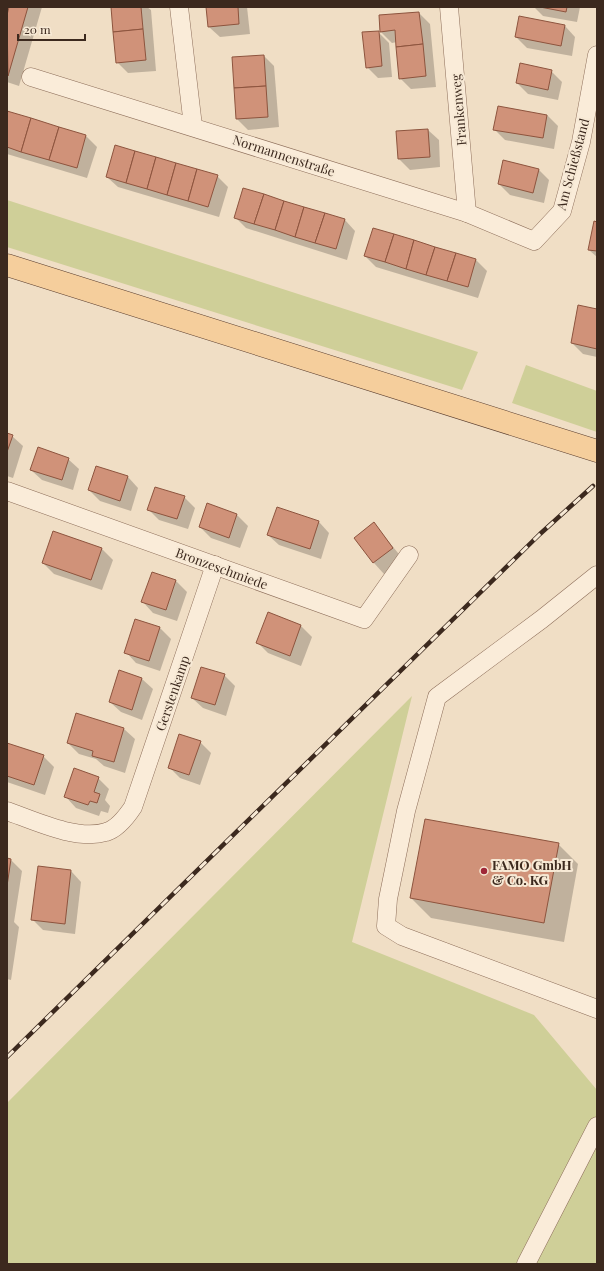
<svg xmlns="http://www.w3.org/2000/svg" width="604" height="1271" font-family="'Playfair Display',serif">
	<style>
		.green { fill: #cfcf98 }
		.shadow { fill: #0003 }
		.building { fill: #d09279; stroke: #8d543e }
		.lines { fill: none; stroke-linecap: round; stroke-linejoin: round }
		.minor-casing { stroke: #8d6e5a; stroke-width: 19 }
		.primary-casing { stroke: #5a3d2e; stroke-width: 23 }
		.minor { stroke: #faecd9; stroke-width: 18 }
		.primary { stroke: #f5ce9c; stroke-width: 22 }
		.rail-casing { stroke: #3c291e; stroke-width: 4.5 }
		.rail { stroke: #f7e9d5; stroke-width: 3; stroke-dasharray: 9; stroke-linecap: butt }
		.poi-dot { fill: #9f2737; stroke: #f7e9d5; stroke-width: 1.5 }
		.labels { text-anchor: middle; dominant-baseline: central; stroke-width: 4; stroke-linejoin: round; paint-order: stroke }
		.street-label { font-size: 13px; fill: #3c291e; stroke: #f7e9d5 }
		.poi-label { font-size: 13px; font-weight: bold; fill: #3c291e; stroke: #f7e9d5; text-anchor: start }
	</style>
	<rect width="100%" height="100%" fill="#f0dec5"/>
	<!-- green -->
	<g class="green">
		<path d="M7,200l471,152 -16,38 -455,-143z"/>
		<path d="M526,365l71,26v41l-85,-29z"/>
		<path d="M412,696l-60,246 182,73 63,75v174h-590v-161z"/>
	</g>
	<!-- shadow -->
	<g class="shadow">
		<path d="M10,7h32l-23,79 -12,-4v-63z"/>
		<path d="M112,7h35l4,3 5,61 -28,2 -11,-11z"/>
		<path d="M207,7h40l3,27 -30,3 -11,-10z"/>
		<path d="M534,7h46l-3,15 -34,-6z"/>
		<path d="M419,13l11,11 6,63 -25,2 -11,-11 -3,-36 -5,1 -11,-11 -1,-16z"/>
		<path d="M565,26l10,11 -3,19 -45,-8 -11,-11z"/>
		<path d="M378,32l11,11 3,34 -14,1 -11,-11z"/>
		<path d="M264,56l10,10 5,61 -31,3 -11,-11z"/>
		<path d="M551,71l11,11 -4,18 -30,-6 -11,-11z"/>
		<path d="M7,112l79,24 11,11 -10,31 -80,-24z"/>
		<path d="M547,115l11,11 -4,23 -49,-9 -11,-11z"/>
		<path d="M428,130l11,10 1,27 -30,3 -11,-11z"/>
		<path d="M538,169l11,11 -5,23 -34,-8 -11,-11z"/>
		<path d="M217,176l11,11 -9,30 -101,-30 -11,-10z"/>
		<path d="M235,217l110,3 10,11 -8,29 -101,-32z"/>
		<path d="M597,223v34l-8,-7z"/>
		<path d="M374,229l102,31 11,11 -9,27 -102,-31 -11,-11z"/>
		<path d="M597,310v47l-14,-3 -11,-11z"/>
		<path d="M7,434l5,2 11,10 -10,32 -6,-2z"/>
		<path d="M68,459l11,10 -6,21 -31,-10 -11,-10z"/>
		<path d="M128,477l10,11 -7,23 -31,-10 -11,-11z"/>
		<path d="M184,497l11,11 -7,21 -29,-9 -11,-11z"/>
		<path d="M208,504l29,11 11,11 -8,22 -29,-10 -11,-11z"/>
		<path d="M319,522l10,11 -8,26 -42,-14 -11,-10z"/>
		<path d="M374,524l29,35 -19,15 -10,-11 -19,-25z"/>
		<path d="M54,532l48,17 11,11 -11,30 -48,-16 -11,-11z"/>
		<path d="M176,581l11,11 -10,29 -24,-8 -10,-11z"/>
		<path d="M268,614l33,12 11,11 -11,29 -33,-13 -11,-11z"/>
		<path d="M136,620l24,8 11,11 -11,32 -24,-8 -10,-11z"/>
		<path d="M224,675l11,11 -9,30 -23,-8 -11,-10z"/>
		<path d="M142,679l11,10 -11,31 -21,-8 -11,-10z"/>
		<path d="M124,729l11,10 -10,34 -21,-7 -8,-7 -17,-5 -11,-11z"/>
		<path d="M200,742l11,11 -11,32 -20,-7 -11,-11z"/>
		<path d="M7,744l36,12 11,11 -9,28 -38,-13z"/>
		<path d="M98,778l11,11 -4,11 5,6 -2,7 -7,-2 -2,5 -23,-8 -10,-11z"/>
		<path d="M558,844l20,20 -14,78 -133,-24 -20,-20z"/>
		<path d="M7,859l4,1 11,11 -8,51 5,5 -8,53 -4,-1z"/>
		<path d="M71,871l10,11 -6,52 -32,-4 -11,-11z"/>
	</g>
	<!-- building -->
	<g class="building">
		<path d="M9,7h19l-20,69 -1,-61z"/>
		<path d="M111,7h30l2,22 -30,3z"/>
		<path d="M206,7h32l1,17 -31,3z"/>
		<path d="M540,7h27l-1,5z"/>
		<path d="M419,12l4,32 -27,3 -1,-17 -15,2 -1,-17z"/>
		<path d="M519,16l46,9 -4,21 -46,-9z"/>
		<path d="M143,29l3,31 -30,3 -3,-31z"/>
		<path d="M379,31l3,35 -16,2 -4,-36z"/>
		<path d="M423,44l3,32 -27,3 -3,-32z"/>
		<path d="M264,55l2,31 -32,2 -2,-31z"/>
		<path d="M520,63l32,7 -4,20 -32,-7z"/>
		<path d="M266,86l2,31 -32,2 -2,-31z"/>
		<path d="M498,106l49,9 -4,23 -50,-8z"/>
		<path d="M7,111l24,7 -10,34 -14,-5z"/>
		<path d="M31,118l28,9 -10,33 -28,-8z"/>
		<path d="M59,127l27,8 -9,33 -28,-8z"/>
		<path d="M428,129l2,28 -32,2 -2,-28z"/>
		<path d="M115,145l20,6 -9,32 -20,-6z"/>
		<path d="M135,151l21,6 -9,32 -21,-6z"/>
		<path d="M156,157l20,6 -9,32 -20,-6z"/>
		<path d="M503,160l36,9 -6,24 -35,-9z"/>
		<path d="M176,163l21,6 -9,32 -21,-6z"/>
		<path d="M197,169l21,6 -10,32 -20,-6z"/>
		<path d="M243,188l21,6 -10,30 -20,-6z"/>
		<path d="M264,194l20,7 -9,29 -21,-6z"/>
		<path d="M284,201l20,6 -9,30 -20,-7z"/>
		<path d="M304,207l21,6 -10,30 -20,-6z"/>
		<path d="M325,213l20,6 -9,30 -21,-6z"/>
		<path d="M594,221l3,1v29l-9,-1z"/>
		<path d="M373,228l21,6 -9,28 -21,-6z"/>
		<path d="M394,234l20,6 -8,29 -21,-7z"/>
		<path d="M414,240l21,7 -9,28 -20,-6z"/>
		<path d="M435,247l21,6 -9,28 -21,-6z"/>
		<path d="M456,253l20,6 -8,28 -21,-6z"/>
		<path d="M578,305l19,4v40l-26,-6z"/>
		<path d="M7,433l6,2 -6,17z"/>
		<path d="M38,447l31,11 -7,22 -32,-10z"/>
		<path d="M96,466l32,10 -8,25 -32,-11z"/>
		<path d="M155,487l30,9 -8,23 -30,-9z"/>
		<path d="M207,503l30,11 -8,24 -30,-11z"/>
		<path d="M277,507l42,14 -9,28 -43,-14z"/>
		<path d="M374,522l19,26 -20,15 -19,-25z"/>
		<path d="M53,531l49,17 -11,32 -49,-17z"/>
		<path d="M152,572l24,8 -10,30 -25,-8z"/>
		<path d="M268,612l33,13 -11,31 -34,-13z"/>
		<path d="M135,619l25,8 -11,34 -25,-8z"/>
		<path d="M201,667l24,7 -10,31 -24,-7z"/>
		<path d="M119,670l23,8 -10,32 -23,-8z"/>
		<path d="M76,713l48,15 -10,34 -22,-6 1,-5 -26,-8z"/>
		<path d="M179,734l22,7 -12,34 -21,-7z"/>
		<path d="M7,743l37,12 -10,30 -27,-9z"/>
		<path d="M74,768l25,9 -5,15 6,2 -3,9 -7,-2 -2,4 -24,-8z"/>
		<path d="M425,819l134,24 -15,80 -134,-25z"/>
		<path d="M7,858l4,1 -4,27z"/>
		<path d="M38,866l33,4 -6,54 -34,-4z"/>
	</g>
	<g class="lines">
		<defs>
			<g id="minor">
				<path d="M179,7l14,119"/>
				<path d="M449,7l18,206"/>
				<path d="M31,77l436,136 67,28 28,-30 19,-69 16,-87"/>
				<path d="M7,491l357,128 45,-64"/>
				<path d="M597,575l-55,44 -105,78 -31,114 -18,88 -2,27 16,10 195,73"/>
				<path d="M7,811c28,10 70,30 99,21 11,-3 21,-16 27,-25l82,-242"/>
				<path d="M526,1264l71,-138"/>
			</g>
			<path id="primary" d="M7,265l590,186"/>
		</defs>
		<!-- minor casing -->
		<use href="#minor" class="minor-casing"/>
		<!-- primary casing -->
		<use href="#primary" class="primary-casing"/>
		<!-- minor -->
		<use href="#minor" class="minor"/>
		<!-- primary -->
		<use href="#primary" class="primary"/>
		<defs>
			<path id="rail" d="M7,1057l533,-523 53,-48"/>
		</defs>
		<!-- rail casing -->
		<use href="#rail" class="rail-casing"/>
		<!-- rail -->
		<use href="#rail" class="rail"/>
	</g>
	<!-- markers -->
	<circle class="poi-dot" cx="484" cy="871" r="4"/>
	<g class="labels">
		<!-- street labels -->
		<g class="street-label">
			<text transform="translate(458 110) rotate(-95)">Frankenweg</text>
			<text transform="translate(284 155) rotate(18)">Normannenstraße</text>
			<text transform="translate(572 164) rotate(-75)">Am Schießstand</text>
			<text transform="translate(222 568) rotate(20)">Bronzeschmiede</text>
			<text transform="translate(172 693) rotate(-71)">Gerstenkamp</text>
		</g>
		<!-- poi labels -->
		<g class="poi-label">
			<text x="492" y="864">FAMO GmbH<tspan x="492" dy="15">&amp; Co. KG</tspan></text>
		</g>
	</g>
	<!-- border -->
	<rect width="604" height="1271" fill="none" stroke="#3c291e" stroke-width="16"/>
	<!-- scale -->
	<path d="M18 34v6h67v-6" fill="none" stroke="#3c291e" stroke-width="2"/>
	<text x="24" y="34" font-size="12" fill="#3c291e" stroke="#f7e9d5" stroke-width="3" paint-order="stroke">20 m</text>
</svg>
